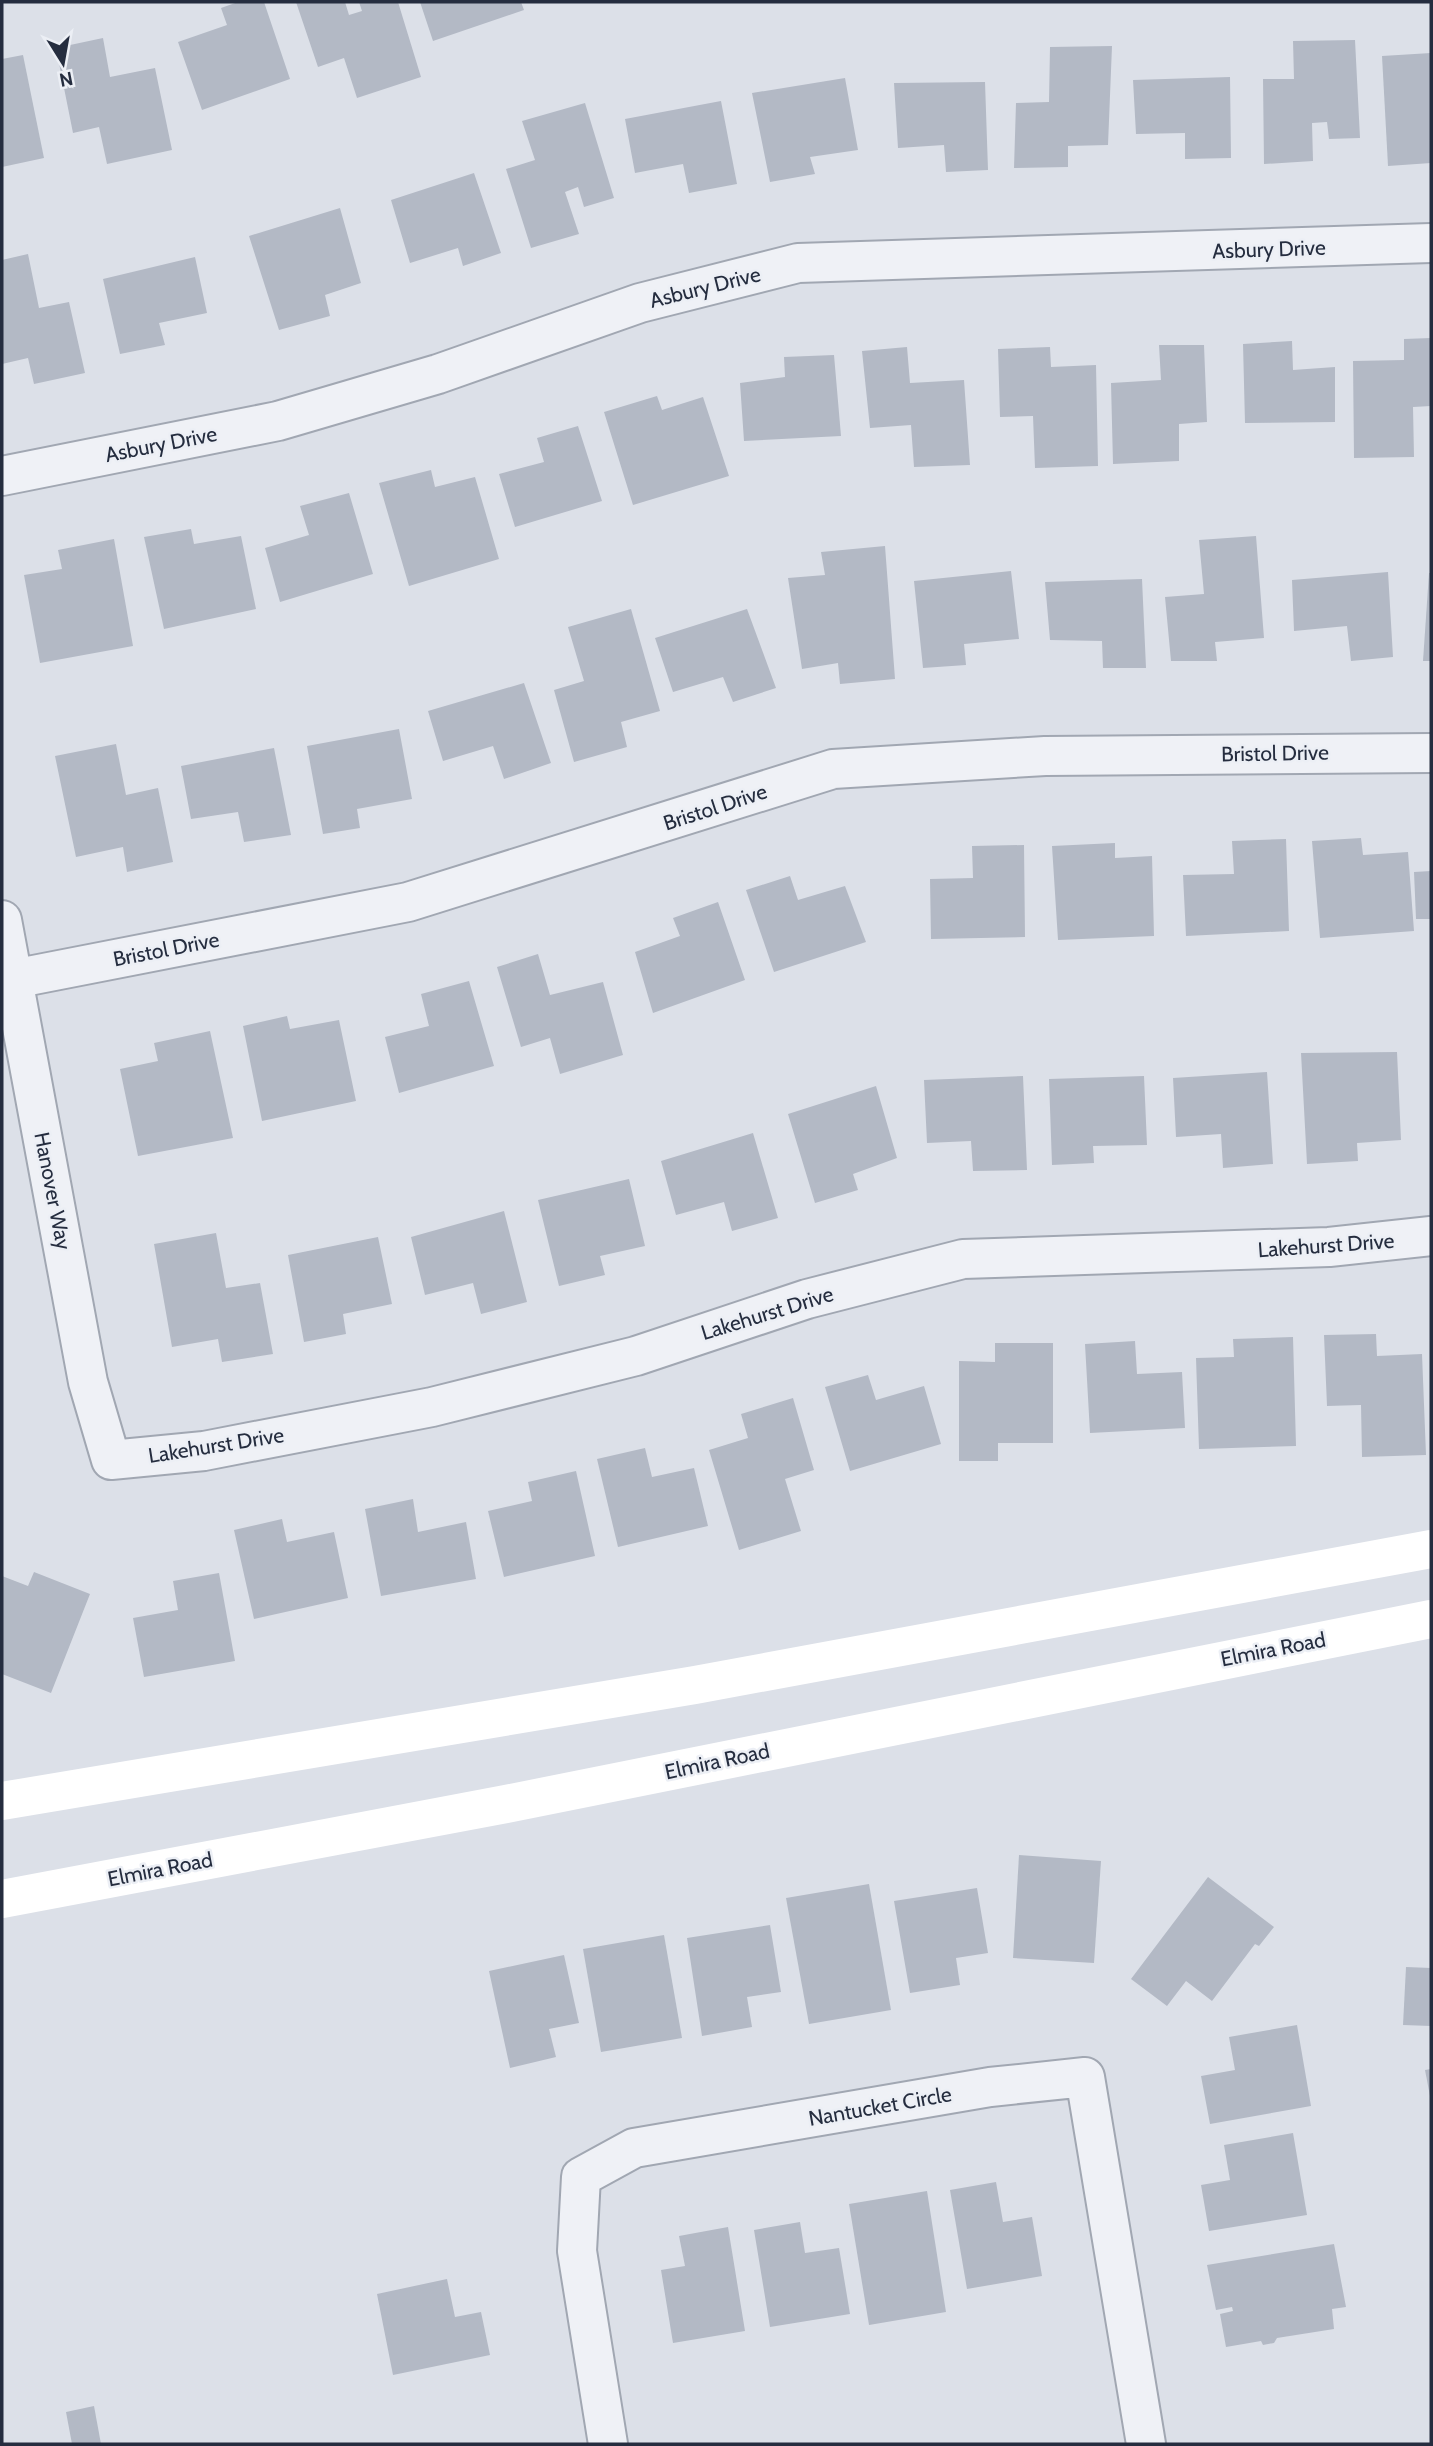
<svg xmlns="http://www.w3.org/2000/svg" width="1433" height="2446" font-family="Cabin,sans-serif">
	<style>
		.building { fill: #b3b9c5 }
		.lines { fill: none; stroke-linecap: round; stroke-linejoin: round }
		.minor-casing { stroke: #a1a7b2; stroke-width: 42 }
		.minor { stroke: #eff1f6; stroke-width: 38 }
		.secondary { stroke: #fff; stroke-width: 38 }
		.labels { text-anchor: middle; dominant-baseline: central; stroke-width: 5; stroke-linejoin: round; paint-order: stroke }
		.street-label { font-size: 21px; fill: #252d3f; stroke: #eceff5 }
	</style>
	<rect width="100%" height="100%" fill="#dce0e8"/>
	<!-- building -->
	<g class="building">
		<path d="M238,2h26l26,77 -88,31 -24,-68 49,-17 -6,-17z"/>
		<path d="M296,2h49l4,13 13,-4 -3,-9h39l23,75 -64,21 -13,-40 -26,9z"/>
		<path d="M420,2h101l3,8 -91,31z"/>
		<path d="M103,38l7,39 45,-9 17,82 -65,14 -8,-37 -26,6 -17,-85z"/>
		<path d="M1355,40l5,98 -31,1 -2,-17 -15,1 1,38 -49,3 -1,-85h31l-1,-38z"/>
		<path d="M1112,46l-4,99 -40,1v21l-54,1 2,-65 33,-1 1,-55z"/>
		<path d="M1431,53v110l-43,3 -6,-110z"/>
		<path d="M23,55l21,103 -42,9v-108z"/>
		<path d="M1230,77l1,81 -46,1v-26l-49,1 -3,-54z"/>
		<path d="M845,78l13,72 -48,7 5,17 -45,8 -18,-89z"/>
		<path d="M985,82l3,88 -42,2 -2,-27 -46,3 -4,-65z"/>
		<path d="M721,101l16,83 -48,9 -6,-29 -48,9 -10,-54z"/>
		<path d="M585,103l29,95 -30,9 -6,-20 -13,5 14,42 -48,14 -25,-79 29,-9 -13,-39z"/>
		<path d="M474,173l27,80 -38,13 -5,-18 -48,15 -19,-63z"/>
		<path d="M340,208l21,75 -36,12 5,21 -51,14 -30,-94z"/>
		<path d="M28,254l11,54 30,-6 16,71 -51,11 -6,-26 -26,6v-104z"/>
		<path d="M195,257l12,56 -48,10 6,22 -45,9 -17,-75z"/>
		<path d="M1431,338v68l-18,1 1,50 -60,1 -1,-97 51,-1v-21z"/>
		<path d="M1292,341l1,29 42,-3v55l-90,1 -2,-79z"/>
		<path d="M1159,345h45l3,77 -28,2v37l-66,3 -2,-81 50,-3z"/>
		<path d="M907,347l3,36 54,-3 6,85 -56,2 -3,-42 -41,3 -8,-77z"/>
		<path d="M1050,347l1,20 45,-2 2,101 -63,2 -2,-52 -33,1 -2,-68z"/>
		<path d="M834,355l7,81 -97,5 -4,-58 45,-6 -1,-20z"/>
		<path d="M657,396l5,14 41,-13 26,79 -96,29 -29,-93z"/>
		<path d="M578,426l24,75 -87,26 -16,-53 45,-12 -7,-24z"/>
		<path d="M431,470l4,17 40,-10 24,82 -90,27 -30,-103z"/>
		<path d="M349,493l24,81 -93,28 -15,-54 44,-13 -9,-29z"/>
		<path d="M191,529l3,15 47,-8 15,73 -92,20 -20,-92z"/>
		<path d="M1256,536l8,102 -49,4 2,19h-46l-6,-64 39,-3 -5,-54z"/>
		<path d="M114,539l19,107 -93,17 -16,-88 38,-6 -4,-19z"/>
		<path d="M885,546l10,133 -55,5 -2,-21 -36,6 -14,-91 37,-3 -4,-23z"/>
		<path d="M1011,571l8,68 -55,5 2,21 -43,3 -9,-87z"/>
		<path d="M1388,572l5,85 -42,4 -4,-35 -53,5 -2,-51z"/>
		<path d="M1429,573h2v88h-8z"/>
		<path d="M1142,579l4,89h-43l-1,-27 -52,-1 -5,-58z"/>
		<path d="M631,609l29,102 -39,11 6,25 -53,15 -20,-72 30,-9 -16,-54z"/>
		<path d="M747,609l29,79 -43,14 -10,-25 -50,15 -18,-54z"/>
		<path d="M524,683l27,80 -47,16 -11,-33 -50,15 -15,-50z"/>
		<path d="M399,729l13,70 -55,10 3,19 -37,6 -16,-88z"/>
		<path d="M116,744l10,51 32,-7 15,74 -46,10 -4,-25 -47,10 -21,-101z"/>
		<path d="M274,748l17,87 -47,7 -6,-30 -47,7 -10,-53z"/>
		<path d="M1361,838l2,17 45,-3 6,79 -94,7 -8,-97z"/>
		<path d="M1286,839l3,92 -103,5 -3,-61 51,-1 -2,-33z"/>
		<path d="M1115,843v15l37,-2 2,80 -96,4 -6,-94z"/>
		<path d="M1024,845l1,92 -94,2 -1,-60 43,-1 -1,-32z"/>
		<path d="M1431,871v48h-15l-2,-47z"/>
		<path d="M790,876l8,24 47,-14 21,56 -92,30 -28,-82z"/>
		<path d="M718,902l27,78 -92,33 -18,-61 45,-16 -7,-18z"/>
		<path d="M538,954l12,41 53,-13 20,73 -63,19 -10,-36 -29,9 -24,-80z"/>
		<path d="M469,981l25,85 -95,27 -14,-56 44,-11 -8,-32z"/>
		<path d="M287,1016l3,13 49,-9 17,81 -94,20 -19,-95z"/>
		<path d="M210,1031l23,107 -95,18 -18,-87 38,-8 -4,-18z"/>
		<path d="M1397,1052l4,88 -44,3 1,18 -51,3 -6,-111z"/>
		<path d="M1267,1072l6,92 -50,4 -2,-34 -45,3 -3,-59z"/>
		<path d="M1023,1076l4,94 -54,1 -2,-30 -44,2 -3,-63z"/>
		<path d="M1144,1076l3,69 -54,1 1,17 -42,2 -3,-86z"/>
		<path d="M876,1086l21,72 -44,16 5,16 -43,13 -27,-89z"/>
		<path d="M753,1133l25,85 -46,13 -8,-29 -48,13 -15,-54z"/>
		<path d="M629,1179l16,67 -45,10 5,19 -46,11 -21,-86z"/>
		<path d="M504,1211l23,91 -46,12 -8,-31 -48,12 -14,-58z"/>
		<path d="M216,1233l10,55 34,-5 13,71 -51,8 -4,-23 -46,8 -18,-103z"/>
		<path d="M378,1237l14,67 -49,10 3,20 -42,8 -16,-87z"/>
		<path d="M1376,1334l1,22 45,-2 4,101 -64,2 -1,-52 -34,1 -3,-71z"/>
		<path d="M1293,1337l3,109 -97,3 -3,-91 38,-1 -1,-18z"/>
		<path d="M1135,1341l2,33 45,-2 3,56 -95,5 -5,-89z"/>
		<path d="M995,1343h58v100h-55v18h-39v-100l36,1z"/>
		<path d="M868,1375l8,25 48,-14 17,58 -91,27 -25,-84z"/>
		<path d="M793,1398l21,72 -29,9 16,52 -62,19 -30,-100 39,-12 -7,-24z"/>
		<path d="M645,1448l7,29 42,-9 14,58 -90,21 -21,-88z"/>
		<path d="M576,1471l19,85 -91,21 -16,-66 44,-10 -4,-19z"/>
		<path d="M413,1499l5,33 48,-10 10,57 -95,17 -16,-87z"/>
		<path d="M282,1519l5,23 47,-10 14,66 -94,21 -20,-89z"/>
		<path d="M34,1572l56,22 -39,99 -49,-19v-98l26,10z"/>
		<path d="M219,1573l16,88 -91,16 -11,-59 45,-8 -5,-29z"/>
		<path d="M1019,1855l82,6 -7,102 -81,-5z"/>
		<path d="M1208,1877l66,50 -15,19 -4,-2 -43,57 -26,-20 -19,25 -36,-27z"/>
		<path d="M869,1884l22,126 -82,14 -23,-126z"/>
		<path d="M977,1888l11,65 -32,5 4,27 -50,8 -16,-92z"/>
		<path d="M770,1925l11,67 -34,5 5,30 -50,9 -15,-98z"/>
		<path d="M664,1935l18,103 -81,14 -18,-103z"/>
		<path d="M564,1955l15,68 -30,6 7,28 -46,11 -21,-97z"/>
		<path d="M1406,1967l25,1v58l-28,-1z"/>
		<path d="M1297,2025l14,81 -101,18 -9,-48 34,-6 -6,-33z"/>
		<path d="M1431,2069v27h-1l-5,-26z"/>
		<path d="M1293,2133l14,82 -98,16 -8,-46 29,-5 -6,-35z"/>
		<path d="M996,2182l7,40 29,-5 10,59 -75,13 -17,-99z"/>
		<path d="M927,2191l19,121 -77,13 -20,-121z"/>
		<path d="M800,2222l5,31 34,-5 11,66 -80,13 -16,-97z"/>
		<path d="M728,2227l17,104 -72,12 -12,-73 24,-4 -6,-30z"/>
		<path d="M1334,2244l12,63 -14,2 2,20 -57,9 -3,5 -11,2 -2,-4 -35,6 -6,-33 13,-3 -1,-4 -16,3 -9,-45z"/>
		<path d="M447,2279l8,38 26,-5 9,43 -97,20 -16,-81z"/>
		<path d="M94,2406l7,38h-29l-6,-32z"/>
	</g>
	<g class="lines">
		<defs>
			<g id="minor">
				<path d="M2,476l276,-55 160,-47 202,-71 158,-40 633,-20"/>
				<path d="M2,920l86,462 23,78 93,-9 228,-44 204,-51 171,-57 156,-40 366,-12 102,-11"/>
				<path d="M13,979l395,-77 425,-133 212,-13 386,-3"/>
				<path d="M608,2444l-31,-193 4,-74 53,-29 356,-61 95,-10 61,367"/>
			</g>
		</defs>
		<!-- minor casing -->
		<use href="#minor" class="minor-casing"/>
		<!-- minor -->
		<use href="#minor" class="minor"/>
		<!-- secondary -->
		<g class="secondary">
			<path d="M2,1801l693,-116 736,-136"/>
			<path d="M2,1899l504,-95 925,-185"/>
		</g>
	</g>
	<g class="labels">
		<!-- street labels -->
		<g class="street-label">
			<text transform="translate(1269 249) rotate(-2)">Asbury Drive</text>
			<text transform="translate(705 287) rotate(-14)">Asbury Drive</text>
			<text transform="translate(161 444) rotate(-11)">Asbury Drive</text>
			<text transform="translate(1275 753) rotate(-1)">Bristol Drive</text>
			<text transform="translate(715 807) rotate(-18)">Bristol Drive</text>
			<text transform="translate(166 949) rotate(-11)">Bristol Drive</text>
			<text transform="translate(53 1191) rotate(79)">Hanover Way</text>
			<text transform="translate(1326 1245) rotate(-4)">Lakehurst Drive</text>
			<text transform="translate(767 1313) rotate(-17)">Lakehurst Drive</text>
			<text transform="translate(216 1445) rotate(-9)">Lakehurst Drive</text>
			<text transform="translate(1273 1649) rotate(-11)">Elmira Road</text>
			<text transform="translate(717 1761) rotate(-12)">Elmira Road</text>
			<text transform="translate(160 1869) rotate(-11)">Elmira Road</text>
			<text transform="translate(880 2106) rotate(-10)">Nantucket Circle</text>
		</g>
	</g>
	<!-- border -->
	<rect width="1433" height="2446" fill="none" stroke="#252d3f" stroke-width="7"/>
	<!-- north arrow -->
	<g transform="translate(63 63) rotate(169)" stroke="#eceff5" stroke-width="5" paint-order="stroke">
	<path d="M0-5L12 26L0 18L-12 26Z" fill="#252d3f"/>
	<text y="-10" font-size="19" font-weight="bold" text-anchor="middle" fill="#252d3f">N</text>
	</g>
</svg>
